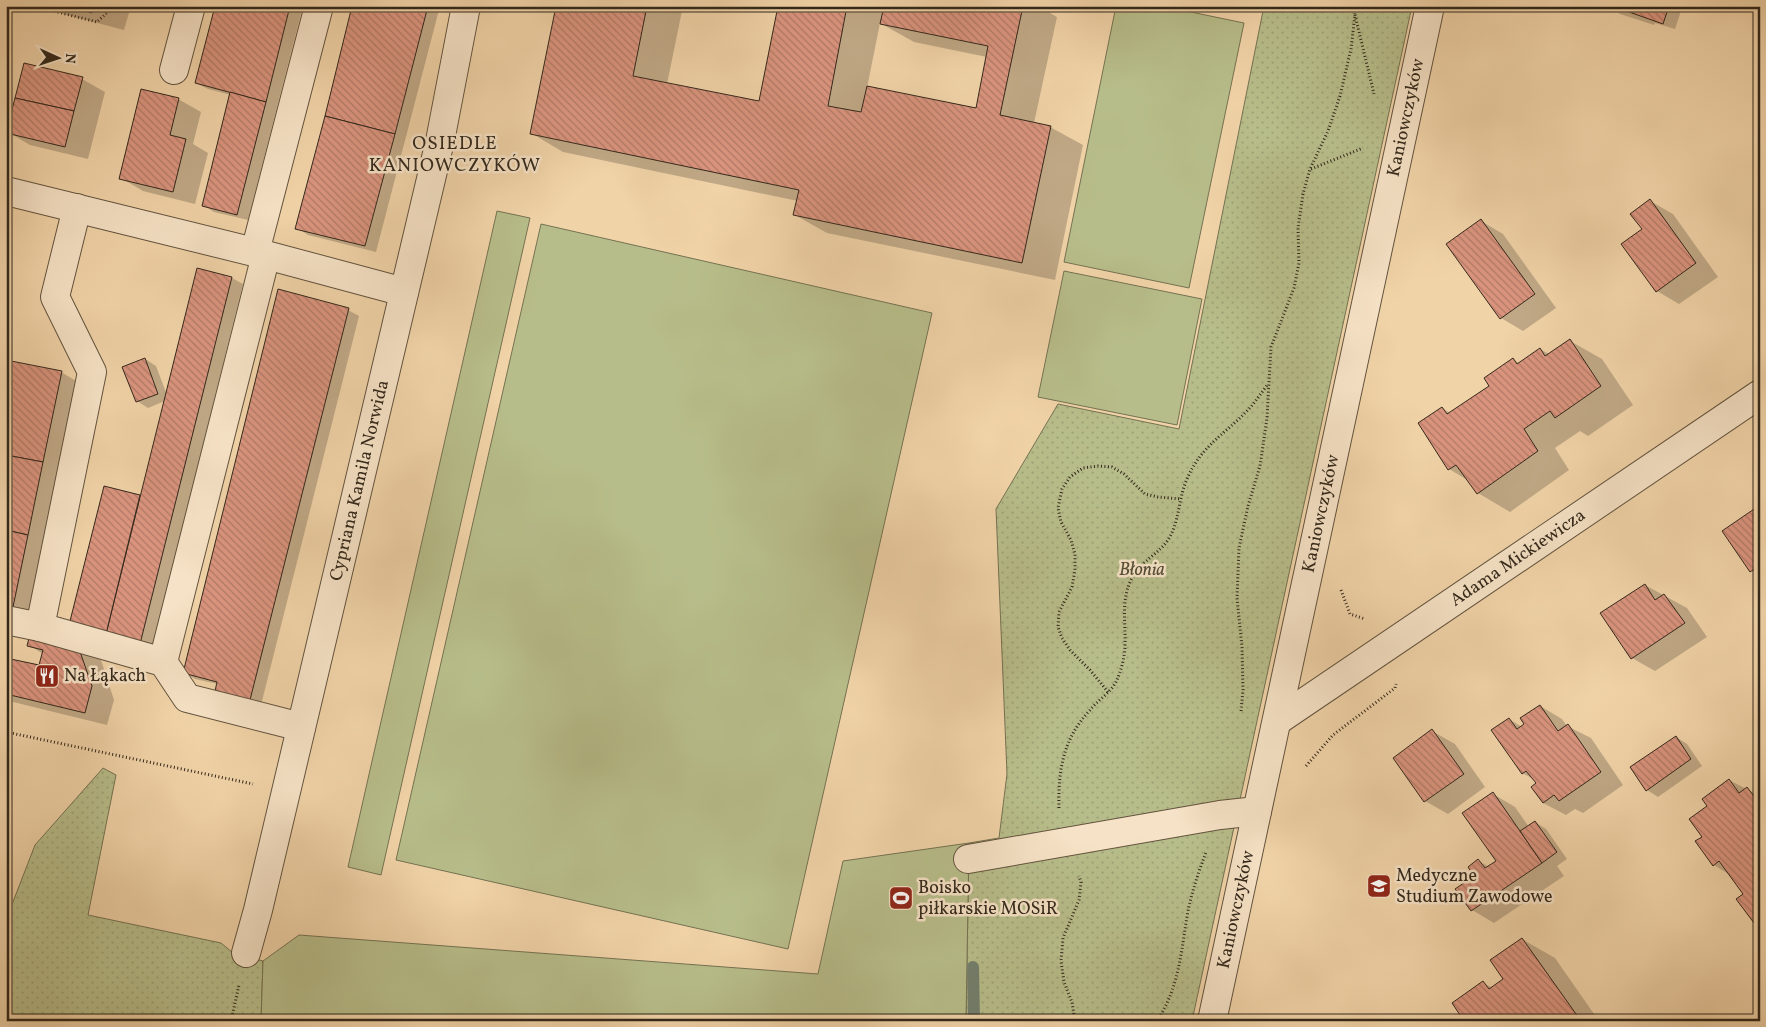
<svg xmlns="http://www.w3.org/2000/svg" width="1766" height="1027" font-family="Vollkorn,serif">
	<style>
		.grass { fill: url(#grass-dots); stroke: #757252 }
		.garden { fill: #b7bd8a; stroke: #757252 }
		.shadow { fill: #0003; fill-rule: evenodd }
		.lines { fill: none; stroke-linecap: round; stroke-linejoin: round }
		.stream { stroke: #727f6d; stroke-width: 12 }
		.building { fill: url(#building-back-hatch); stroke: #33281b }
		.minor-casing { stroke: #62533e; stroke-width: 30 }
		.path { stroke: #33281b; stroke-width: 3; stroke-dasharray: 1 2.5; stroke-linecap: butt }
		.minor { stroke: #f6e2c6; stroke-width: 28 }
		.labels { text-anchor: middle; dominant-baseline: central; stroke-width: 5; stroke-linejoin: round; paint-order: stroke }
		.street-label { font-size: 18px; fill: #33281b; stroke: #f6e2c6 }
		.park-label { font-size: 18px; font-style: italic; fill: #544d37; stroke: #f6e2c6 }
		.poi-label { font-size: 18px; fill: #33281b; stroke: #f6e2c6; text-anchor: start }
		.neighbourhood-label { font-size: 19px; letter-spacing: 1px; fill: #33281b; stroke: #f6e2c6 }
	</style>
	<defs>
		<pattern id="grass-dots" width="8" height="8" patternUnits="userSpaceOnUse" patternTransform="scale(1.25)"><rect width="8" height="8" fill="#b7bd8a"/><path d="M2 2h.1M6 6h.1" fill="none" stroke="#9ea276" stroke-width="1.8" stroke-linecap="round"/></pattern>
		<pattern id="building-back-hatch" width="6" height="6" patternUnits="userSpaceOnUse" patternTransform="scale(1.25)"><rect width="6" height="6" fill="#da947e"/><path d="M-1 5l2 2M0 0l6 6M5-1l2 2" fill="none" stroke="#b17966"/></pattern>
	</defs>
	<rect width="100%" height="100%" fill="#f1d3a8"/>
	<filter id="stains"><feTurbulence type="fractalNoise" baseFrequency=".004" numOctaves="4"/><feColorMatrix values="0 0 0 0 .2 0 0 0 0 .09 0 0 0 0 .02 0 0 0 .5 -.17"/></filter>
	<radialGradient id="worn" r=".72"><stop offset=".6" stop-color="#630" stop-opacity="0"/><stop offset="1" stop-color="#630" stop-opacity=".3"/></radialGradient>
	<!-- grass -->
	<g class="grass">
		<path d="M1264,6h148l-220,1015h-226l3,-178 30,-5 8,-64 -11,-265 62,-105 121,25z"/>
		<path d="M103,768l13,7 -28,140 133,28 12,10 30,8 -2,60h-255v-101l29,-75z"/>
	</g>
	<!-- garden -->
	<g class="garden">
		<path d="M1116,6h46l82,17 -55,265 -125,-26z"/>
		<path d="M497,211l33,7 -149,657 -33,-8z"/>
		<path d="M541,224l391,89 -144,636 -392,-89z"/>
		<path d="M1064,271l138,28 -25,126 -139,-28z"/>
		<path d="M969,843l-3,178h-705l2,-60 36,-26 519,39 25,-113z"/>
	</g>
	<!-- shadow -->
	<g class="shadow">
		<path d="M50,6h81l-7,24 -61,-16z"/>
		<path d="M216,6h87l-55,214 -34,-8 -11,-7 28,-110 -23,-6 -12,-6z"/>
		<path d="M353,6h87l-64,246 -68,-17 -11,-7z"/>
		<path d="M558,6h125l-16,78 93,19 19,-97h259l19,11 -23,106 16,4 33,18 -28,135 -228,-47 -32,-18 3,-14 -235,-49 -32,-19zM880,23l34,19 73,15 -10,52 -110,-21z"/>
		<path d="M1607,6h66l8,5 -6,18 -20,-6 -1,2 -34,-11z"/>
		<path d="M82,79l23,13 -17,67 -58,-14 -22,-13z"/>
		<path d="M178,99l23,13 -8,32 15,9 -13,51 -52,-13 -22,-13z"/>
		<path d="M1650,201l23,13 45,63 -39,27 -22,-13 -13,-61z"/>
		<path d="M1481,221l22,13 53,74 -33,23 -22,-13z"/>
		<path d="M232,278l11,6 -91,365 -70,-18 23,-143 36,9 24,-96 -17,7 -11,-7 8,-42 11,7 11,29z"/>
		<path d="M348,310l11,6 -98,389 -43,-21 -23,-5 -11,-7z"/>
		<path d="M1570,341l32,18 31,46 -45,31 -8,-5 -25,17 14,22 -59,42 -32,-19 -9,-12 -20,-12 -30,-46 23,-15 8,5 40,-27 23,-27 7,5 20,-15 9,5z"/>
		<path d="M6,361l55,11 32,19 -57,228 -30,-6z"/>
		<path d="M1760,506v70l-9,-5z"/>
		<path d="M1645,585l42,23 20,29 -52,34 -23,-13 -30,-45z"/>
		<path d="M29,645l49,2 23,13 13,40 -7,25 -94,-23 -7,-4v-38l34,7 3,-13z"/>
		<path d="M1540,706l22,13 5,7 24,12 32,47 -40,28 -8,-4 -9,6 -23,-12 -6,-20 -2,-3 -13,-7 -13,-54 13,8z"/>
		<path d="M1432,731l23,13 30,43 -37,27 -23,-13z"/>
		<path d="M1676,737l11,7 15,22 -44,31 -11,-7z"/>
		<path d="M1729,780l31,16v129l-5,-3 -11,-28 -14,-19 -16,-10 -10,-28 5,-30z"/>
		<path d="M1493,794l22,13 14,20 6,-5 11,7 21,30 -10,7 7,10 -70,47 -22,-13 7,-49 10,6 8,-6z"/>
		<path d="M1522,939l33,19 44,63h-134l18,-38 10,5 12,-9z"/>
	</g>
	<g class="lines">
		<!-- stream -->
		<path class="stream" d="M973,967l1,54"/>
	</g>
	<!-- building -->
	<g class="building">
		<path d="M68,6h25l-1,7z"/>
		<path d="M215,6h75l-24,96 -71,-19z"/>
		<path d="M352,6h76l-33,128 -70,-18z"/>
		<path d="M556,6h91l-14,70 126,25 19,-95h69l-19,100 33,6 6,-26 109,22 12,-62 -108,-22 4,-18h139l-23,109 51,11 -29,137 -229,-48 6,-25 -269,-56z"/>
		<path d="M1611,6h23l-2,7z"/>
		<path d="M1634,6h35l-6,18 -31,-11z"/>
		<path d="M24,63l59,14 -9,34 -59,-13z"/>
		<path d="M141,89l38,9 -9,37 16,4 -13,53 -54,-13z"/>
		<path d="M230,92l36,10 -29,113 -35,-9z"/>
		<path d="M15,98l59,13 -9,36 -59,-14z"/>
		<path d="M325,116l70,18 -30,112 -70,-17z"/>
		<path d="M1650,199l46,64 -40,29 -35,-48 21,-15 -12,-15z"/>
		<path d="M1481,219l54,75 -35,25 -54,-75z"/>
		<path d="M197,268l35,9 -92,367 -34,-10z"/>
		<path d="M278,289l71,19 -99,392 -35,-9 2,-9 -34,-9z"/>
		<path d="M1570,339l31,47 -46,32 -5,-7 -26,18 14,22 -61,43 -21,-29 -8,5 -30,-47 24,-16 5,7 42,-28 -5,-8 29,-20 4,6 23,-16 5,8z"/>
		<path d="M145,358l13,36 -22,8 -14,-35z"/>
		<path d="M6,360l56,11 -19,91 -37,-7z"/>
		<path d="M6,455l37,7 -15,73 -22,-5z"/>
		<path d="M104,486l36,9 -34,139 -37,-9z"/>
		<path d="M1760,505v60l-10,7 -28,-41z"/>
		<path d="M6,530l22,5 -15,72 -7,-1z"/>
		<path d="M1645,584l10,16 9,-6 21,29 -54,36 -31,-46z"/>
		<path d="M30,634l48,12 14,40 -7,27 -79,-19v-36l33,7 4,-15 -16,-4z"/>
		<path d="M1540,705l18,26 10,-7 33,48 -42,29 -5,-6 -11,8 -12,-16 5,-4 -10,-12 -4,3 -31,-44 18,-12 8,11 7,-5 -4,-6z"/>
		<path d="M1432,729l32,45 -40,28 -31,-44z"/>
		<path d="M1676,736l15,23 -45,32 -16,-24z"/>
		<path d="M1729,779l10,14 8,-6 9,12 4,-3v123l-6,4 -18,-24 7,-5 -24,-33 -6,5 -18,-25 7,-4 -13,-18 18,-13 -5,-7z"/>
		<path d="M1493,792l49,71 -71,48 -16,-22 19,-13 -6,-9 10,-8 7,9 11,-7 -34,-48z"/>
		<path d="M1535,821l22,31 -15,11 -22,-32z"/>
		<path d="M1522,938l59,83h-117l-12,-18 31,-22 6,8 14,-10 -13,-19z"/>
	</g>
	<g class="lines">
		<defs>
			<g id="minor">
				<path d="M174,70l17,-64"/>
				<path d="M6,191l260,64 138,37"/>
				<path d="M255,252l64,-246"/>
				<path d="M6,620l34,7 123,35 24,36 114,29"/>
				<path d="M40,627l52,-255 -37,-75 22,-89"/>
				<path d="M163,662l103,-407"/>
				<path id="s1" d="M1277,721l483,-327"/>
				<path d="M968,859l252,-44 37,-4"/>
				<path id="s2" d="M246,953l12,-43 182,-769 26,-135"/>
				<path id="s3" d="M1212,1021l218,-1015"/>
			</g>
		</defs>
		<!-- minor casing -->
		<use href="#minor" class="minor-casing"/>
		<!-- path -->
		<g class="path">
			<path d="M34,6l63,16 17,-16"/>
			<path d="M1355,15l19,79"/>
			<path d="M1311,169l52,-21"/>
			<path d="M1341,590l9,24 15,5"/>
			<path d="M1108,692l-18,-22 -20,-20 -8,-12 -4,-11 1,-15 13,-25 3,-17v-16l-4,-14 -10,-18 -3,-14 4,-19 8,-12 13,-9 15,-2 14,1 12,7 21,20 13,3 23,2"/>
			<path d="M1241,711l2,-21 -1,-43 -5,-49 2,-50 9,-42 12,-40 7,-48 4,-71 23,-59 5,-25 -1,-35 5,-34 7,-25 18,-38 12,-35 11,-47 5,-43"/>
			<path d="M6,732l247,52"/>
			<path d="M1306,766l27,-31 62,-47 1,-4"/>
			<path d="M1059,808c-1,-38 4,-69 31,-98 8,-10 20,-17 26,-28 5,-11 9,-25 9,-37 1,-22 -4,-42 5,-63 9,-20 29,-28 38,-42 12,-19 10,-41 19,-61 14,-33 38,-45 60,-68 8,-8 14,-18 21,-27"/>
			<path d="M231,1021l8,-36"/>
			<path d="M1075,1021l-3,-19 -8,-20 -3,-21 2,-23 16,-38 2,-18 -2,-6"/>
			<path d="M1157,1021c23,-35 24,-71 31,-110 4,-20 11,-40 18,-59"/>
		</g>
		<!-- minor -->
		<use href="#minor" class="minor"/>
	</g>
	<!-- icons -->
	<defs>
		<symbol id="restaurant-square" viewBox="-11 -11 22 22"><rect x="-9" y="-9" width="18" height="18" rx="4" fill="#8f2418" stroke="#f6e2c6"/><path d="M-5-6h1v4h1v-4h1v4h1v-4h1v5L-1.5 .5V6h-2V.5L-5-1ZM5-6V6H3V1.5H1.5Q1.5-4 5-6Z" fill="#fff"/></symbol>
		<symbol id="university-square" viewBox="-11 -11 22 22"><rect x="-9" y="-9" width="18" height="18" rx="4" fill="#8f2418" stroke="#f6e2c6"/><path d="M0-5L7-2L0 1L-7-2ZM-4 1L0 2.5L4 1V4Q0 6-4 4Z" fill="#fff"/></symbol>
		<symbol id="stadium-square" viewBox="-11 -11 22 22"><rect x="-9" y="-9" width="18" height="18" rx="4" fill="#8f2418" stroke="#f6e2c6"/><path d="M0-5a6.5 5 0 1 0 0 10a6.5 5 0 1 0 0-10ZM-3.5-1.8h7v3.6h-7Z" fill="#fff"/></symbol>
	</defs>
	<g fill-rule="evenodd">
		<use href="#restaurant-square" x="33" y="662" width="28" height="28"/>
		<use href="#university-square" x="1365" y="872" width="28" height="28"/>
		<use href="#stadium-square" x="887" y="884" width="28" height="28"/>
	</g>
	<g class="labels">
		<!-- street labels -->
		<g class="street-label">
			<text stroke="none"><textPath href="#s3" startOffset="924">Kaniowczyków</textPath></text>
			<text stroke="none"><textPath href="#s2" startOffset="486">Cypriana Kamila Norwida</textPath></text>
			<text stroke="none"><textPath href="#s3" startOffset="519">Kaniowczyków</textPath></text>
			<text stroke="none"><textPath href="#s1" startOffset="291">Adama Mickiewicza</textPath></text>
			<text stroke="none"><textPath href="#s3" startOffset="114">Kaniowczyków</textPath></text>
		</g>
		<!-- park labels -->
		<g class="park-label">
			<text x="1142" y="570">Błonia</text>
		</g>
		<!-- poi labels -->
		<g class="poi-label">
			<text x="64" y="676">Na Łąkach</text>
			<text x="1396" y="876">Medyczne<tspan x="1396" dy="21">Studium Zawodowe</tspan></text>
			<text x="918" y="888">Boisko<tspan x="918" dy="21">piłkarskie MOSiR</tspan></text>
		</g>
		<!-- neighbourhood labels -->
		<g class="neighbourhood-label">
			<text x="455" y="144">OSIEDLE<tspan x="455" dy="22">KANIOWCZYKÓW</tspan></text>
		</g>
	</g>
	<!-- margin -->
	<rect width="1766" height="1027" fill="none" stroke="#f1d3a8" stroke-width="25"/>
	<rect x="8" y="8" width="1751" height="1012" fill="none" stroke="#33281b" stroke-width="2.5"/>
	<rect x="12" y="12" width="1741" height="1002" fill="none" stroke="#33281b"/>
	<!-- north arrow -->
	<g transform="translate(58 58) rotate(93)" stroke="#f6e2c6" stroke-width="4" paint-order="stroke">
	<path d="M0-4L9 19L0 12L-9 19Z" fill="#33281b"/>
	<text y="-8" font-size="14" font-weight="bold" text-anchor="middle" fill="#33281b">N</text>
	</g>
	<rect width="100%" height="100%" filter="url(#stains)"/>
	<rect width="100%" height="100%" fill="url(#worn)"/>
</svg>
